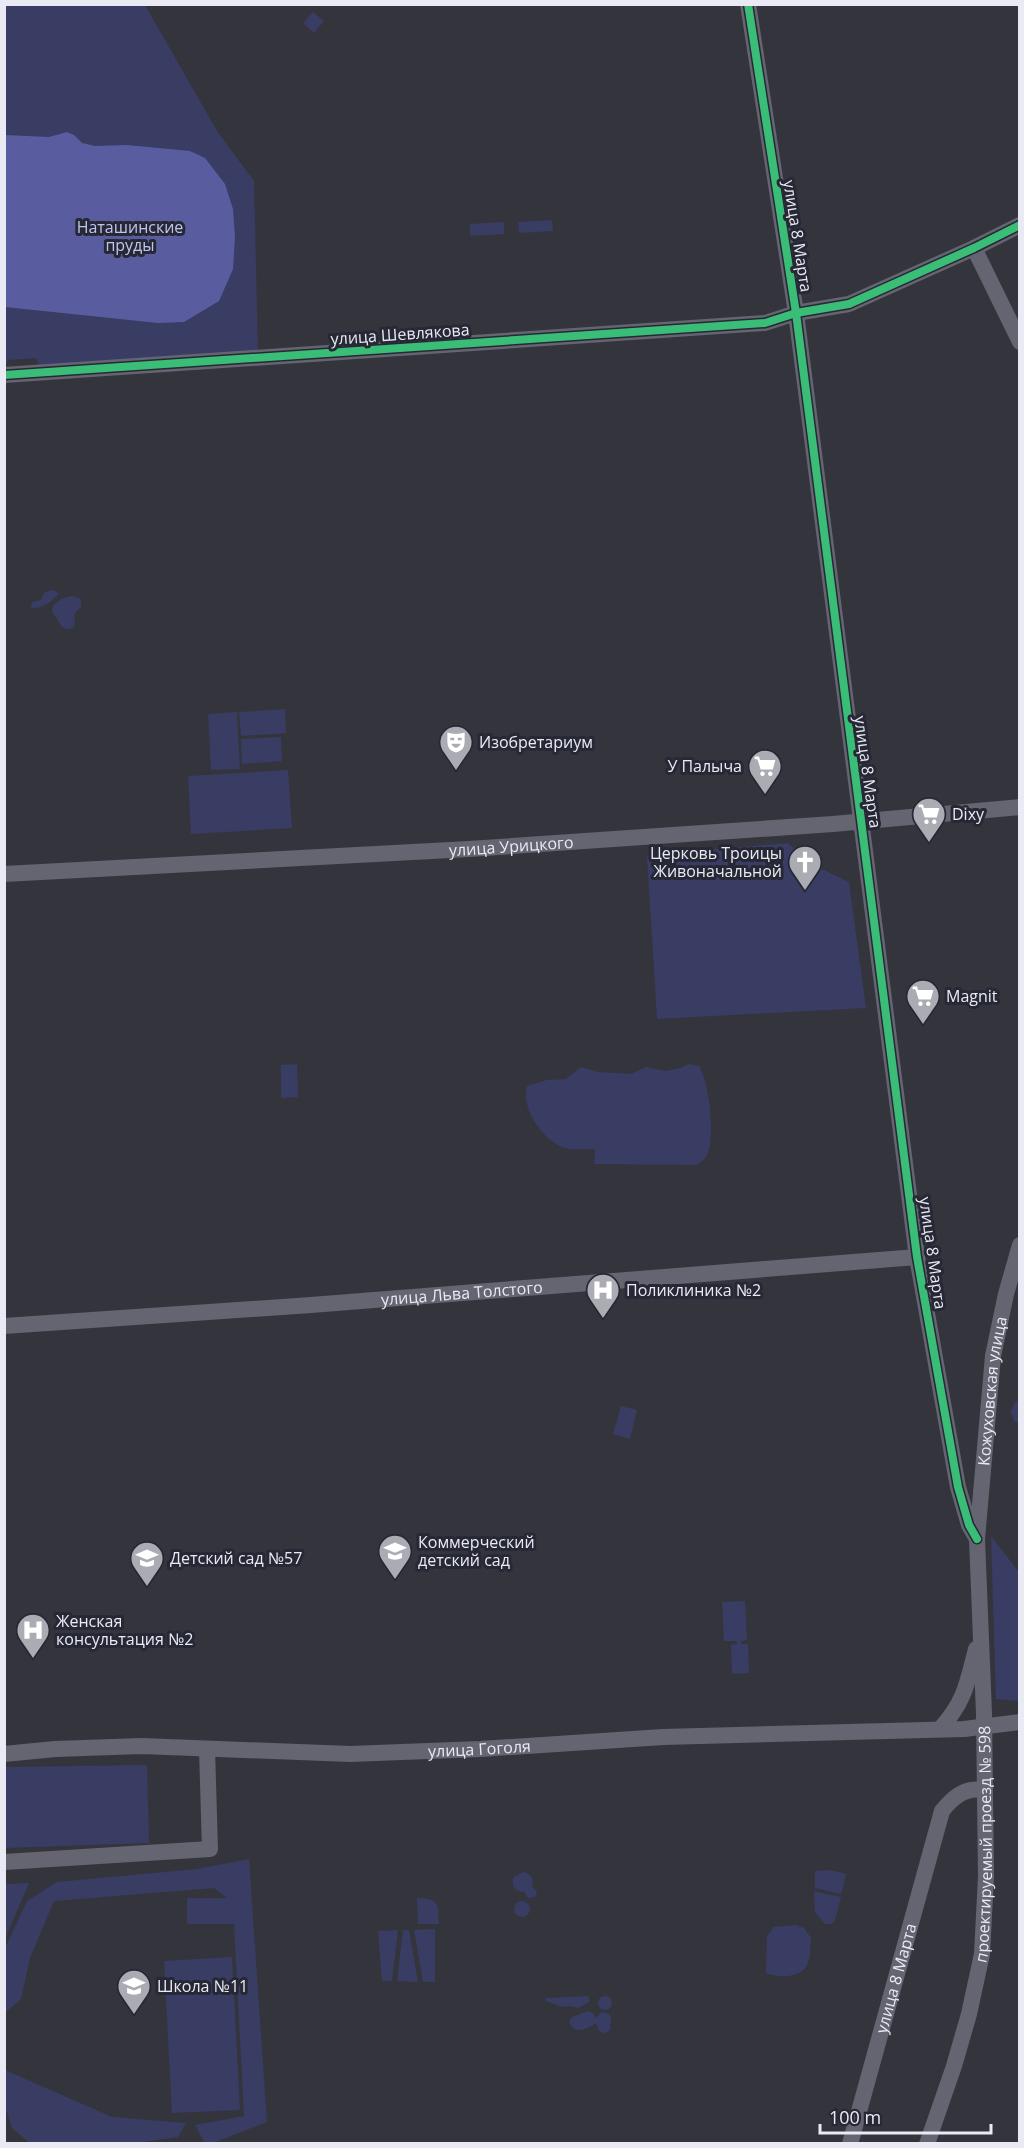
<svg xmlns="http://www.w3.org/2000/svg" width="1024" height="2148" font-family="'Open Sans',sans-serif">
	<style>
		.green { fill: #393c63 }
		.water { fill: #595d9f }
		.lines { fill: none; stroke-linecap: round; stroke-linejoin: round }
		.minor { stroke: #646571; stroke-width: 16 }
		.cycleway-casing { stroke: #272835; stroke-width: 11 }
		.cycleway { stroke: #3abd76; stroke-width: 8 }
		.labels { text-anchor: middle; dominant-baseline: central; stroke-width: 6; stroke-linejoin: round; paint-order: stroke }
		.park-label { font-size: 16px; fill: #c0c5ee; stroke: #272835 }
		.street-label { font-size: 16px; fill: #e9eaf3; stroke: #272835 }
		.poi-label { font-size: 16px; fill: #e9eaf3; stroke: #272835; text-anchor: start }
	</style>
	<rect width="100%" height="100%" fill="#34353c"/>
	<!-- green -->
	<g class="green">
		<path d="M5,5h140l72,126 37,50 4,172 -217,15 -5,-10 -28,2 -3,8z"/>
		<path d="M313,12l11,9 -10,12 -11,-10z"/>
		<path d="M552,220l1,11 -34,2 -1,-11z"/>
		<path d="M504,222v12l-34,2v-12z"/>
		<path d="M54,590l5,4c-8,8 -17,15 -28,14l1,-6 9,-2 4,-8z"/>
		<path d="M72,596l9,3v8l-7,7 1,10 -2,4c-10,3 -11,-1 -16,-9 -1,-3 -5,-5 -5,-8 0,-9 13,-14 20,-15z"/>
		<path d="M285,709l1,24 -45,3 -2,-24z"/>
		<path d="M237,712l3,57 -29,1 -3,-56z"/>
		<path d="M281,737l1,24 -40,3 -1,-25z"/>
		<path d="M288,770l4,58 -101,6 -3,-58z"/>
		<path d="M788,843l21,20 40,19 17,126 -209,11 -10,-164z"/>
		<path d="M297,1064l1,33 -17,1v-33z"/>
		<path d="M689,1064l10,2c10,16 17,72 8,89 -1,3 -7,7 -10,10l-103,-1 1,-15c-10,0 -24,2 -33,-2 -21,-9 -41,-39 -35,-61l20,-6 19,-1 15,-12 17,5 33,2 15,-7 19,4 16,-3z"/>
		<path d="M1019,1400v24l-5,-3 -3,-10 4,-9z"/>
		<path d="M621,1406l16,4 -7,29 -17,-5z"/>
		<path d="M991,1536l28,36v129l-23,-2z"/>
		<path d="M745,1601l2,39 -6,1v3h7l1,29 -17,1 -1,-29 6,-1v-3h-13l-2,-39z"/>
		<path d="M147,1765l2,78 -144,5v-81z"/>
		<path d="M249,1859l18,263 -57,22 -5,-1 -10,-18 49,-9 -10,-192h-47v-26h40l-13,-10 -160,13 -24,57 -9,41 -16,14v-65l22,-47 30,-19 140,-13z"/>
		<path d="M830,1870l16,4 -5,20 -26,-6v-17z"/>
		<path d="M523,1872c8,2 11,7 9,14l5,6 -2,5 -7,1 -3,-6c-9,0 -15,-6 -11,-15z"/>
		<path d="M29,1883l-24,56v-55z"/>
		<path d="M814,1891l27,6 -6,23 -3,4h-7l-10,-12z"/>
		<path d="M417,1898c23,1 21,5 22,26h-21z"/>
		<circle cx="522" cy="1909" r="8"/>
		<path d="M796,1925l8,3 7,10c-1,8 0,18 -3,25 -6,16 -28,14 -40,11l-2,-2 1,-36 7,-9z"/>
		<path d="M435,1929v53h-12l-9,-52z"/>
		<path d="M398,1930l-6,51h-10l-4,-50z"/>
		<path d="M403,1930h6l9,52 -21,-1z"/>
		<path d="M232,1957l8,153 -68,3 -8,-152z"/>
		<circle cx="605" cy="2003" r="7"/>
		<path d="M589,1996v6l-11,6 -8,-2 -8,1 -16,-6 -1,-3z"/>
		<path d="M588,2011l5,2 2,5 7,-6 7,2 2,4 -1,12 -5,3 -5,-1 -4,-9c-9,6 -22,13 -27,-2l3,-4z"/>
		<path d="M5,2070l107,47 74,6 -8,14 -43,6h-105l-18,-15 -7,-22z"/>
	</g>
	<!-- water -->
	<path class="water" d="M67,132l7,3 8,8 13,3 32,-1 63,6 15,7 20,26 8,25 2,28 -2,32 -14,32 -35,21 -26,1 -153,-16v-172l44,2z"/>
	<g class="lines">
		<!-- minor -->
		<g class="minor">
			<path d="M748,4l48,309 121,944 41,230 11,38 8,14"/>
			<path d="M974,248l46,94"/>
			<path d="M4,375l761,-52 31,-10 53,-9 125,-56 46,-23"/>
			<path id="s1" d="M4,874l465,-25 364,-25 187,-17"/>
			<path id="s2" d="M4,1326l307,-21 606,-48"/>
			<path d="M940,1729c25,-28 27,-45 36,-80"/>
			<path id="s3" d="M4,1754l51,-5 87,-3 208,8 130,-5 183,-12 301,-8 56,-7"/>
			<path d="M4,1862l206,-13 -3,-100"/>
			<path id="s4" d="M850,2144l92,-333c11,-14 25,-26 43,-20"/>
			<path id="s5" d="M927,2144l27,-78 15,-52 13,-60 4,-78 -2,-162 -7,-175 16,-183 13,-62 14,-49"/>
		</g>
		<defs>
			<g id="cycleway">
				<path d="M748,4l48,309 121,944 41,230 11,38 8,14"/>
				<path d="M4,375l761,-52 31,-10 53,-9 125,-56 46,-23"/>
			</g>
		</defs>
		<!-- cycleway casing -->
		<use href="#cycleway" class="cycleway-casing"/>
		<!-- cycleway -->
		<use href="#cycleway" class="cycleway"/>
	</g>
	<!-- icons -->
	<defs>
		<symbol id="theatre-pin" viewBox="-11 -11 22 30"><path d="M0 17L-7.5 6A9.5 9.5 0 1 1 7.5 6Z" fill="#aaabb3" stroke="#272835"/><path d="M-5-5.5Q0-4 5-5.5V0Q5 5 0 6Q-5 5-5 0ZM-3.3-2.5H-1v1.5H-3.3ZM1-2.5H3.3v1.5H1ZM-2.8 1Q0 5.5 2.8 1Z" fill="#fff"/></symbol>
		<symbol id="supermarket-pin" viewBox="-11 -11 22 30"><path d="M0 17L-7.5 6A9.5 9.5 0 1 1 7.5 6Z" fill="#aaabb3" stroke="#272835"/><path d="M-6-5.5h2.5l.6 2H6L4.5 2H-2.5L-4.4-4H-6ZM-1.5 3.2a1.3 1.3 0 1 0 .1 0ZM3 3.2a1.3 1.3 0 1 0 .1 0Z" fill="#fff"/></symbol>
		<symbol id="church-pin" viewBox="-11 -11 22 30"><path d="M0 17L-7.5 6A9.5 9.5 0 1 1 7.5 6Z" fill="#aaabb3" stroke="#272835"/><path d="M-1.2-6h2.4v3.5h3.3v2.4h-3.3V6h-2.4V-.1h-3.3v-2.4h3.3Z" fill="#fff"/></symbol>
		<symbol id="hospital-pin" viewBox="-11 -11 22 30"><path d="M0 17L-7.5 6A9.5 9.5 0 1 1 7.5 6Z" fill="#aaabb3" stroke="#272835"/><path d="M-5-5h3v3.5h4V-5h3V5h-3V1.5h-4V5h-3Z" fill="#fff"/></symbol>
		<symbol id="school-pin" viewBox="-11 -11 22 30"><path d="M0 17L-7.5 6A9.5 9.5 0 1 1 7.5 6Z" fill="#aaabb3" stroke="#272835"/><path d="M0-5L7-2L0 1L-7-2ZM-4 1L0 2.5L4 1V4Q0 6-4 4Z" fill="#fff"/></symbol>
	</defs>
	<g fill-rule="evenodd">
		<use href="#theatre-pin" x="437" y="723" width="38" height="52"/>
		<use href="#supermarket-pin" x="746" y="747" width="38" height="52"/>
		<use href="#supermarket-pin" x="910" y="795" width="38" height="52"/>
		<use href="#church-pin" x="786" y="843" width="38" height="52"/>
		<use href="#supermarket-pin" x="904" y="977" width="38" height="52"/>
		<use href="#hospital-pin" x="584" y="1271" width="38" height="52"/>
		<use href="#school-pin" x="376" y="1532" width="38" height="52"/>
		<use href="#school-pin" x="128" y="1539" width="38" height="52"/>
		<use href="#hospital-pin" x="14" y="1611" width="38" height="52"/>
		<use href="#school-pin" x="115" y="1967" width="38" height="52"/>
	</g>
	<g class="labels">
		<!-- park labels -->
		<g class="park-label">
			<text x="130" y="227">Наташинские<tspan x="130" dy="18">пруды</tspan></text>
		</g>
		<!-- street labels -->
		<g class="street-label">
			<text transform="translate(798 236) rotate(81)">улица 8 Марта</text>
			<text transform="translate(400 334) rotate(-4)">улица Шевлякова</text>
			<text transform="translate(868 772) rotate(82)">улица 8 Марта</text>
			<text stroke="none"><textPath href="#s1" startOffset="508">улица Урицкого</textPath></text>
			<text transform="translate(933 1253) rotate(82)">улица 8 Марта</text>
			<text stroke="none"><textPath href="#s2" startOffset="459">улица Льва Толстого</textPath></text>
			<text stroke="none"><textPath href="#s5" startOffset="762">Кожуховская улица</textPath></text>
			<text stroke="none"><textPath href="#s3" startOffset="476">улица Гоголя</textPath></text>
			<text stroke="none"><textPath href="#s5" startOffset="308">проектируемый проезд № 598</textPath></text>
			<text stroke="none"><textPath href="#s4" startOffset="172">улица 8 Марта</textPath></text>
		</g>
		<!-- poi labels -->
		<g class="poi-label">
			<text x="479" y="742">Изобретариум</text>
			<text x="742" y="766" text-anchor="end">У Палыча</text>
			<text x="952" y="814">Dixy</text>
			<text x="782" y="853" text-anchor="end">Церковь Троицы<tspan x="782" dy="18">Живоначальной</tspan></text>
			<text x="946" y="996">Magnit</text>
			<text x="626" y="1290">Поликлиника №2</text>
			<text x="418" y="1542">Коммерческий<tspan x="418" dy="18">детский сад</tspan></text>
			<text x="170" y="1558">Детский сад №57</text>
			<text x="56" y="1621">Женская<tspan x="56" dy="18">консультация №2</tspan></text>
			<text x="157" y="1986">Школа №11</text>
		</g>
	</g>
	<!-- border -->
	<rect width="1024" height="2148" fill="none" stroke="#e9eaf3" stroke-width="12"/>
	<!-- scale -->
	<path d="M820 2124v9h171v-9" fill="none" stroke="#e9eaf3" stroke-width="3"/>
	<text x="829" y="2124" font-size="18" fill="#e9eaf3" stroke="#272835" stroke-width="4.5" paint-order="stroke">100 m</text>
</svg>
